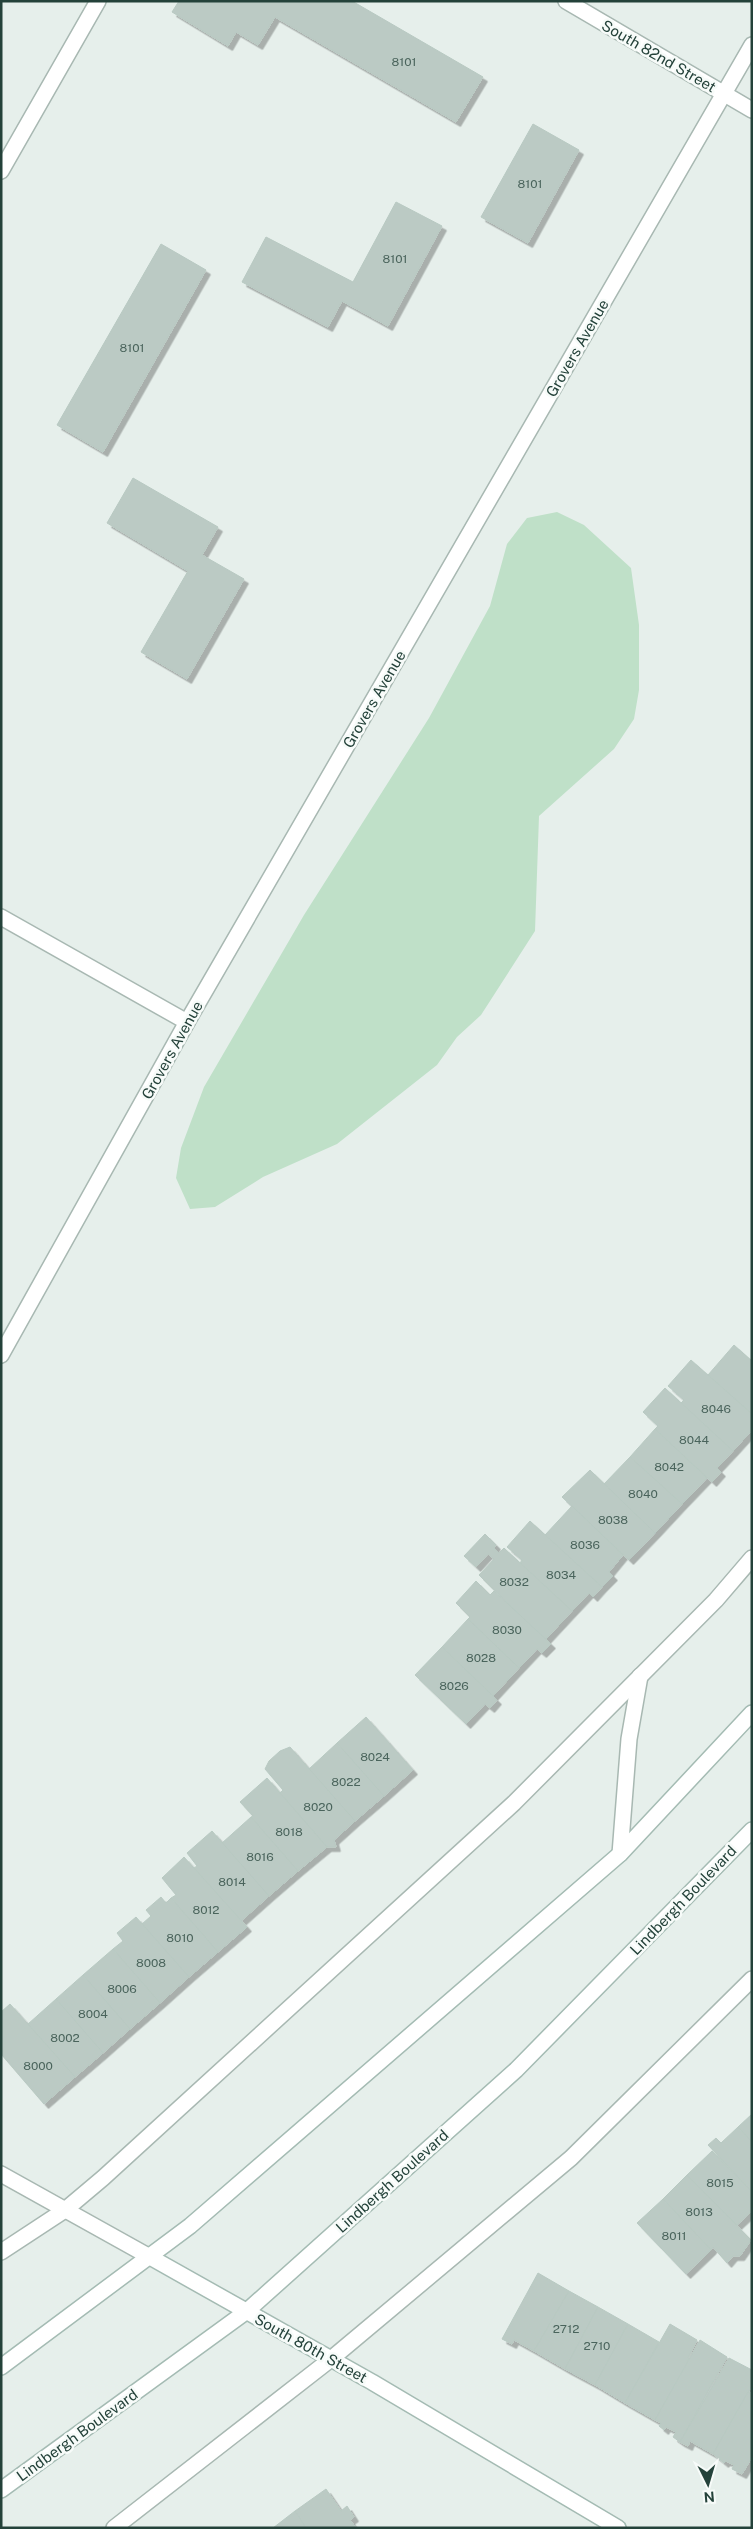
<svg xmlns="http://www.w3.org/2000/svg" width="753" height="2529" font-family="'Public Sans',sans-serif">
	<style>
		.green { fill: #bfe0c8 }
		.building { fill: #bbcac4; stroke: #b8c9c2; filter: url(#shadow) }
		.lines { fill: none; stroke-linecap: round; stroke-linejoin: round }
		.lane-casing { stroke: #a8b8b2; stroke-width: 18 }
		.street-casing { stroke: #a8b8b2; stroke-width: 18 }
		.secondary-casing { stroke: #a4bbb3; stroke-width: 18 }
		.lane { stroke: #fff; stroke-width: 15 }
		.street { stroke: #fff; stroke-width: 15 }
		.secondary { stroke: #fff; stroke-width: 15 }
		.labels { text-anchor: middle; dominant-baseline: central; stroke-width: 5; stroke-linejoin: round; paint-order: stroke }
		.number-label { font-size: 12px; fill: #4a645c }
		.street-label { font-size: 15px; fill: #24423a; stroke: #f7fbf9 }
	</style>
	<defs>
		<filter id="shadow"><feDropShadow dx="4.5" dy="4.5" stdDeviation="0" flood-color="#0004"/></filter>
	</defs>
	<rect width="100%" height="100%" fill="#e6efeb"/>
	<!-- green -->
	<path class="green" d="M557,512l27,13 47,43 8,57v65l-5,29 -20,30 -75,67 -4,115 -54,84 -24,22 -20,28 -100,79 -74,33 -48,30 -25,2 -14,-31 5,-30 23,-61 100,-172 125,-197 61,-112 17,-62 20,-26z"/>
	<!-- building -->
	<g class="building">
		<path d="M179,1h173l131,76 -27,45 -181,-105 -17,28 -22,-13 -8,14 -56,-34z"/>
		<path d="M533,124l46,26 -51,93 -47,-26z"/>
		<path d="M396,202l46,24 -54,100 -46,-25 -14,26 -86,-45 24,-45 87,45z"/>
		<path d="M161,244l45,26 -103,182 -46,-27z"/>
		<path d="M133,478l85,49 -16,28 42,24 -57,100 -46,-27 47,-81 -81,-48z"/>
		<path d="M734,1345l18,16v53l-44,-39z"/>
		<path d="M691,1360l61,54v16l-19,21 -52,-48 3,-3 -16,-14z"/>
		<path d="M665,1388l68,63 -16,17 4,4 -9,10 -57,-53 3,-3 -15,-14z"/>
		<path d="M655,1429l52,49 -25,26 -52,-47z"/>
		<path d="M630,1457l52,47 -27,29 -51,-49z"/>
		<path d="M590,1470l65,63 -26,27 -67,-63z"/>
		<path d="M572,1506l51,49 -14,17 4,4 -11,11 -57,-52z"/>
		<path d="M530,1521l72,66 -9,10 -4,-4 -17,18 -52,-48 2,-3 -15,-13z"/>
		<path d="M485,1534l11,11 -2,3 5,5 5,-5 68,63 -27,29 -66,-65 15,-16 -6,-5 -12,13 -12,-11z"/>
		<path d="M476,1581l14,14 4,-4 57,53 -9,9 -5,-4 -18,19 -51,-49 2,-2 -14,-14z"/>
		<path d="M468,1619l51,49 -26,28 -51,-49z"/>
		<path d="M442,1647l55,53 -7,8 -5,-4 -19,20 -51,-49z"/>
		<path d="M366,1717l47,53 -29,26 -47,-53z"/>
		<path d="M337,1743l47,53 -29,25 -46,-52z"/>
		<path d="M290,1747l65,74 -21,19 2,7h-9l-47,-54 3,-3 -18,-21 4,-8 11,-10z"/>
		<path d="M267,1778l60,69 -29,24 -47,-54 2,-1 -13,-14z"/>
		<path d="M251,1817l47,54 -29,25 -47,-53z"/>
		<path d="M212,1831l57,65 -28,25 -47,-53 3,-2 -10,-13z"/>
		<path d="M184,1857l63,70 -29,25 -47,-54 5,-3 -14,-17z"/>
		<path d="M161,1897l5,6 5,-5 47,54 -29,25 -47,-53 9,-8 -5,-6z"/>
		<path d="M136,1917l53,60 -29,26 -47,-54 10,-8 -6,-8z"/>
		<path d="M113,1949l47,54 -30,26 -47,-54z"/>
		<path d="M83,1975l47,54 -27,24 -47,-54z"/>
		<path d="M56,1999l47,54 -28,24 -47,-53z"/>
		<path d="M10,2004l65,73 -31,27 -43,-50v-42z"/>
		<path d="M752,2114v28l-14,-15z"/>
		<path d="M738,2127l14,15v50l-44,-47 8,-7 5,5z"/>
		<path d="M712,2151l40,41v19l-15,14 -50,-50z"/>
		<path d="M687,2175l64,65 -11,16h-7l-6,7 -14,-16 -2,3 -48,-51z"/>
		<path d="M663,2199l48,51 -25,24 -49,-51z"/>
		<path d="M538,2273l31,18 -35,60 -20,-11 -2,4 -10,-5z"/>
		<path d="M569,2291l29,16 -33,62 -31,-18z"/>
		<path d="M598,2307l30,17 -33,61 -30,-16z"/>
		<path d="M628,2324l31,18 -34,61 -30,-18z"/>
		<path d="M670,2324l27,16 -9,18 2,1 -35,61 -30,-17z"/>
		<path d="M700,2340l27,17 -47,85 -7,-5 3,-5 -10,-5 -2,3 -5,-4 2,-3 -6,-3z"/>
		<path d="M729,2358l23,12v16l-39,68 -23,-13 -2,5 -8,-4z"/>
		<path d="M748,2392l4,2v63l-10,17 -10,-5 2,-4 -8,-4 -2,2 -11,-9z"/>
		<path d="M326,2489l15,22 6,-5 7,11 -4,3 6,8h-50l-11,-17z"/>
		<path d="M295,2511l11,17h-33z"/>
	</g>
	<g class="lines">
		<defs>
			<path id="lane" d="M1,171l97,-170"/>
			<g id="street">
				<path d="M566,1l186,109"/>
				<path d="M1,917l186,105"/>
				<path d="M1,1355l186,-333 565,-977"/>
				<path d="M620,1854l9,-115 11,-63"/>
				<path d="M1,2174l149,83"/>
				<path d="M1,2252l64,-42 38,-32 411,-375 202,-203 36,-42"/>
				<path d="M114,2528l217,-169 240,-201 181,-179"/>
			</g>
			<g id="secondary">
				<path d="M150,2257l222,125 246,146"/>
				<path d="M1,2367l189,-141 430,-372 132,-141"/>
				<path d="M1,2490l246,-179 269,-241 236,-240"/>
			</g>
		</defs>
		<!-- lane casing -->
		<use href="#lane" class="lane-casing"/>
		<!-- street casing -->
		<use href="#street" class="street-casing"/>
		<!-- secondary casing -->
		<use href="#secondary" class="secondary-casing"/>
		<!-- lane -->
		<use href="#lane" class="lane"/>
		<!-- street -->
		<use href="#street" class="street"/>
		<!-- secondary -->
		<use href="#secondary" class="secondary"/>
	</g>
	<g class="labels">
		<!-- number labels -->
		<g class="number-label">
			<text x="404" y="62">8101</text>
			<text x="530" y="184">8101</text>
			<text x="395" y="259">8101</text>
			<text x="132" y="348">8101</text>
			<text x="716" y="1409">8046</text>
			<text x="694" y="1440">8044</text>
			<text x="669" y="1467">8042</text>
			<text x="643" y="1494">8040</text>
			<text x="613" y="1520">8038</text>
			<text x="585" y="1545">8036</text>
			<text x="561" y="1575">8034</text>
			<text x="514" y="1582">8032</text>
			<text x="507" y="1630">8030</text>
			<text x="481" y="1658">8028</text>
			<text x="454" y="1686">8026</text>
			<text x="375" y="1757">8024</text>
			<text x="346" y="1782">8022</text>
			<text x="318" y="1807">8020</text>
			<text x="289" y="1832">8018</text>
			<text x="260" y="1857">8016</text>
			<text x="232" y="1882">8014</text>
			<text x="206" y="1910">8012</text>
			<text x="180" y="1938">8010</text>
			<text x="151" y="1963">8008</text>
			<text x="122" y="1989">8006</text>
			<text x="93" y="2014">8004</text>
			<text x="65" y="2038">8002</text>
			<text x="38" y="2066">8000</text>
			<text x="720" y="2183">8015</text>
			<text x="699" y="2212">8013</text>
			<text x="674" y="2236">8011</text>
			<text x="566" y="2329">2712</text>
			<text x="597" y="2346">2710</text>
		</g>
		<!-- street labels -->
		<g class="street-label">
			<text transform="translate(659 56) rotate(30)">South 82nd Street</text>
			<text transform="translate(577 348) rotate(-60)">Grovers Avenue</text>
			<text transform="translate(374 699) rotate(-60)">Grovers Avenue</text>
			<text transform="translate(172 1050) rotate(-61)">Grovers Avenue</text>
			<text transform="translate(683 1900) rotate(-46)">Lindbergh Boulevard</text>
			<text transform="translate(392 2181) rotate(-42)">Lindbergh Boulevard</text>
			<text transform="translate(311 2348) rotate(29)">South 80th Street</text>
			<text transform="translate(77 2435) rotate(-36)">Lindbergh Boulevard</text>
		</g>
	</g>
	<!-- border -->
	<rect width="753" height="2529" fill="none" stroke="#24423a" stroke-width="5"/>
	<!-- north arrow -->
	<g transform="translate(708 2484) rotate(175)" stroke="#f7fbf9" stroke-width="4" paint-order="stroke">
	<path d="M0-4L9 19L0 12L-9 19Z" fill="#24423a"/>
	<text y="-8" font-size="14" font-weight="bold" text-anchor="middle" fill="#24423a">N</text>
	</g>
</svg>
